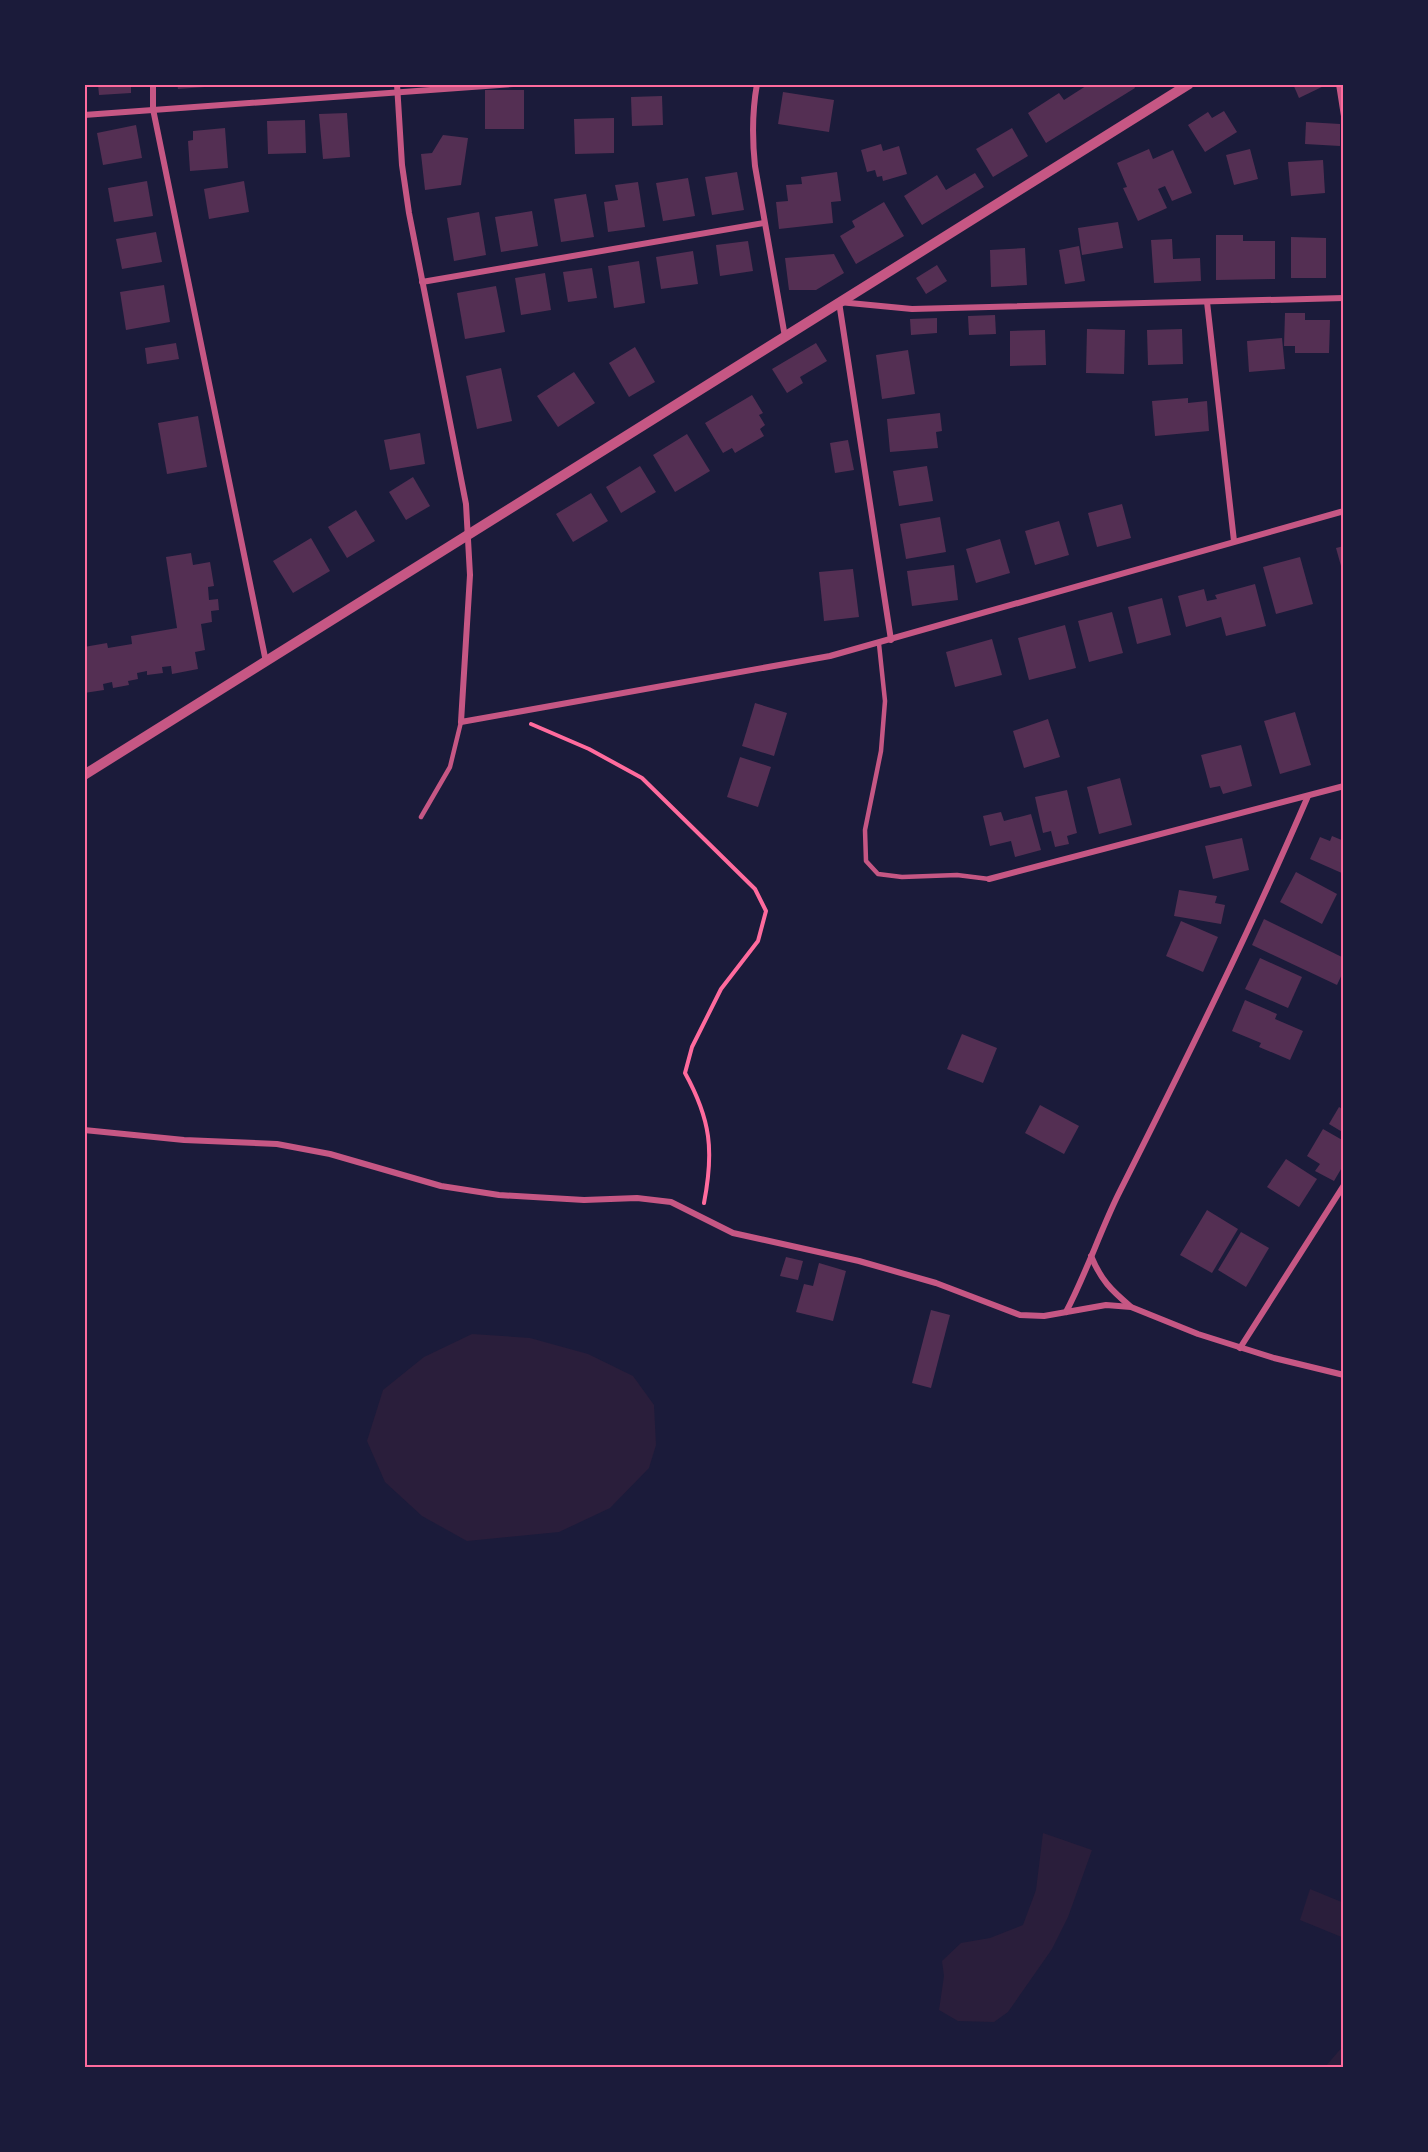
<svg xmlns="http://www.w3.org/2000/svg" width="1428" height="2152" font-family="'Golos Text',sans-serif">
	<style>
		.green { fill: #2a1e3b }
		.building { fill: #542f53 }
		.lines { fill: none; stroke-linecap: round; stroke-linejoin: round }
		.path { stroke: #ff6b9d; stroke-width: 4 }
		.service { stroke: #c65784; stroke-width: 4.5 }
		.minor { stroke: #c65784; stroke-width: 6 }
		.tertiary { stroke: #c65784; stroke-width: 10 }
		.neatline { fill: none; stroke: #ff6b9d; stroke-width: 2 }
	</style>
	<rect width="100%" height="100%" fill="#1b1b3a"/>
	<!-- green -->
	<g class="green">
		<path d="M472,1334l58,4 58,16 45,22 21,29 2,40 -7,23 -39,40 -51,24 -92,9 -45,-25 -37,-34 -18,-41 16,-51 41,-33z"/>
		<path d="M1043,1833l49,17 -24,67 -16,32 -44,63 -14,10 -36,-1 -19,-11 5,-34 -2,-15 19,-18 29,-5 33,-13 13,-35z"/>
		<path d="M1310,1889l34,14v35l-44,-18z"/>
		<path d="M1344,2045v23h-19v-1z"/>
	</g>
	<!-- building -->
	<g class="building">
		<path d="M98,84h33v9l-32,2z"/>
		<path d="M177,84h41v2l-40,3z"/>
		<path d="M1089,84h44l2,4 -89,55 -18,-30 31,-20 5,7z"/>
		<path d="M1293,84h35l-29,14z"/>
		<rect x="485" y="90" width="39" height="39"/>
		<path d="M783,92l51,8 -5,32 -51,-8z"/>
		<path d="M662,96l1,29 -31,1 -1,-29z"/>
		<path d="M1224,111l13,21 -32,20 -17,-27 20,-13 4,6z"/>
		<path d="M347,113l3,44 -27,2 -4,-45z"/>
		<path d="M614,118v35l-39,1 -1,-35z"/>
		<path d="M305,120l1,33 -38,1 -1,-33z"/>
		<path d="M1306,122l34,2v22l-35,-2z"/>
		<path d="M136,125l6,33 -39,7 -6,-32z"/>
		<path d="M225,128l3,40 -38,3 -2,-30 5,-1v-9z"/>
		<path d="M1012,128l16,28 -35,21 -17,-28z"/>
		<path d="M443,135l25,3 -7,47 -36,5 -4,-36 11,-1z"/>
		<path d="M881,144l2,7 16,-5 8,28 -24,7 -1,-5 -5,1 -2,-7 -8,2 -6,-22z"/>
		<path d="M1149,149l4,10 20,-9 19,43 -20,8 -7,-15 -7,3 9,19 -29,13 -15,-33 4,-1 -10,-24z"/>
		<path d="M1250,149l8,30 -24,6 -8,-30z"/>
		<path d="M1323,160l2,33 -34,3 -3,-34z"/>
		<path d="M737,172l7,38 -32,5 -7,-38z"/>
		<path d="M837,172l4,29 -10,1 2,21 -54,6 -3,-27 12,-1 -2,-16 16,-1 -1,-7z"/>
		<path d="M975,173l9,14 -62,38 -18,-29 33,-21 9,15z"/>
		<path d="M688,178l7,38 -32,5 -7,-38z"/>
		<path d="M147,181l6,35 -39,6 -6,-34z"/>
		<path d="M244,181l5,31 -40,7 -5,-30z"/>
		<path d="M638,182l7,45 -37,5 -4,-30 14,-2 -3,-15z"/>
		<path d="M586,194l8,43 -33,5 -7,-43z"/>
		<path d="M884,202l20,34 -48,28 -16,-28 15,-9 -3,-6z"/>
		<path d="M532,211l6,35 -37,6 -6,-35z"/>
		<path d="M479,212l7,43 -32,6 -7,-43z"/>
		<path d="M1118,222l5,26 -41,7 -4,-27z"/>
		<path d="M156,232l6,30 -40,7 -6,-30z"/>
		<path d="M1216,235h27v6h32v38l-59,1z"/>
		<path d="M1291,237l35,1v40h-35z"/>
		<path d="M1172,239l1,20 27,-1 1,23 -47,2 -3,-43z"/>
		<path d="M748,241l5,30 -33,5 -4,-31z"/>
		<path d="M1079,246l6,35 -20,3 -6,-34z"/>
		<path d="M1025,248l2,37 -36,2 -1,-37z"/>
		<path d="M693,251l5,33 -37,5 -5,-32z"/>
		<path d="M834,254l10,19 -28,17h-27l-4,-32z"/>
		<path d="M639,261l6,42 -31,5 -6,-42z"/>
		<path d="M937,265l10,16 -21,13 -10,-16z"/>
		<path d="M592,268l5,30 -29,4 -5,-30z"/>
		<path d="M545,273l6,37 -30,5 -6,-37z"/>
		<path d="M164,285l6,37 -44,8 -6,-38z"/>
		<path d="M496,286l9,46 -40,7 -8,-46z"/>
		<path d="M1285,313h20v7h25l-1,33h-34v-7h-11z"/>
		<path d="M995,315l1,19 -27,1 -1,-19z"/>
		<path d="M937,318v15l-26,2 -1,-16z"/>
		<path d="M1087,329l38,1 -1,44 -38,-1z"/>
		<path d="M1182,329l1,35 -35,1 -1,-35z"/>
		<path d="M1045,330l1,35 -36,1v-35z"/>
		<path d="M1282,338l3,31 -36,3 -2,-31z"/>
		<path d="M176,343l3,16 -32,5 -2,-16z"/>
		<path d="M816,343l11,18 -27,16 3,6 -16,10 -15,-24z"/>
		<path d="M635,347l20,35 -26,15 -20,-34z"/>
		<path d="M908,350l7,44 -33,5 -6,-44z"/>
		<path d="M501,368l11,53 -35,8 -11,-53z"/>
		<path d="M574,372l21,31 -37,24 -21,-31z"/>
		<path d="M752,395l11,18 -4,2 6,10 -5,4 4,7 -29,17 -3,-5 -9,5 -18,-30z"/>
		<path d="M1188,398v5l19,-2 2,30 -54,5 -3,-35z"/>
		<path d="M940,413l2,18 -6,1 2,16 -48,4 -3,-33z"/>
		<path d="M198,416l9,51 -40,7 -9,-51z"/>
		<path d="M420,433l5,31 -35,6 -6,-30z"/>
		<path d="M687,434l23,37 -35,21 -22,-37z"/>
		<path d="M848,440l6,30 -19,3 -5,-30z"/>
		<path d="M640,466l16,26 -35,21 -15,-26z"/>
		<path d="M927,466l6,35 -34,5 -6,-35z"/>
		<path d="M413,477l17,29 -24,14 -17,-28z"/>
		<path d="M591,493l17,28 -35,21 -17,-28z"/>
		<path d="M1122,504l9,34 -34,9 -9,-34z"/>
		<path d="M356,510l19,31 -28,17 -19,-31z"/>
		<path d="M940,517l6,35 -40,7 -6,-35z"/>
		<path d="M1059,521l10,34 -34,10 -10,-34z"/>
		<path d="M311,538l19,33 -37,22 -20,-32z"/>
		<path d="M1000,539l10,34 -34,10 -10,-34z"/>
		<path d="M1344,546v27h-1l-7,-25z"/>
		<path d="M191,553l2,12 17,-3 4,24 -6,1 1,13 9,-1 1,11 -8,1 1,11 -11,2 4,26 -10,2 3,17 -26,5 -1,-8 -9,1 1,6 -16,2v-4l-10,2 1,6 -10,2 1,4 -16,3 -1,-6 -9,2 1,6 -20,3v-46l23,-4 1,5 24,-4 -1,-8 46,-8 -11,-71z"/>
		<path d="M1300,557l13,47 -37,10 -13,-47z"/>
		<path d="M954,565l4,35 -46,6 -5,-35z"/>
		<path d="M853,569l6,48 -35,4 -5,-49z"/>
		<path d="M1255,584l11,42 -40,10 -5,-19 -35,10 -8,-31 26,-7 3,12 10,-2 -2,-4z"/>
		<path d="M1162,598l9,37 -34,9 -9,-37z"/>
		<path d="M1112,612l11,41 -34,9 -11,-41z"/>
		<path d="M1065,625l11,43 -47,12 -11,-42z"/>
		<path d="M992,639l10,36 -47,12 -9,-35z"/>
		<path d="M755,703l32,10 -13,43 -32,-10z"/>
		<path d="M1295,712l16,53 -31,9 -16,-53z"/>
		<path d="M1048,719l12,38 -36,11 -11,-37z"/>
		<path d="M1241,745l11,41 -29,8 -3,-8 -10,2 -9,-33z"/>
		<path d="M740,757l31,10 -13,40 -31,-10z"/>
		<path d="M1120,778l12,47 -33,9 -12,-47z"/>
		<path d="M1067,790l10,43 -10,3 2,8 -14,3 -4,-16 -8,2 -8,-36z"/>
		<path d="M1001,812l3,9 27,-7 10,36 -26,7 -4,-16 -21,5 -7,-30z"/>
		<path d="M1332,836l12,5v33l-34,-15 10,-22 10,4z"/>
		<path d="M1242,838l7,32 -36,9 -8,-33z"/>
		<path d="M1296,872l41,22 -15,30 -42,-22z"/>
		<path d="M1179,890l38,6 -2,7 10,2 -4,19 -47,-8z"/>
		<path d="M1264,919l80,39v12l-7,15 -85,-40z"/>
		<path d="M1181,921l37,16 -15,35 -37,-16z"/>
		<path d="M1260,958l42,19 -14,31 -43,-19z"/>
		<path d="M1245,1000l32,14 -2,5 28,12 -13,29 -31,-13 2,-4 -29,-12z"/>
		<path d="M962,1034l35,14 -14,35 -36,-14z"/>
		<path d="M1040,1105l39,21 -15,28 -39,-21z"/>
		<path d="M1339,1107l5,3v23l-15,-9z"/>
		<path d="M1323,1129l21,12v23l-10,17 -19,-10 5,-7 -13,-8z"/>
		<path d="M1286,1159l31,20 -18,28 -32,-20z"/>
		<path d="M1207,1210l31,19 -26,44 -32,-18z"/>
		<path d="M1241,1232l28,16 -23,39 -28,-17z"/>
		<path d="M786,1257l17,4 -5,19 -18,-4z"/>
		<path d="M819,1263l27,8 -13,50 -37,-9 8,-28 9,2z"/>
		<path d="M931,1310l19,5 -19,73 -19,-5z"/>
	</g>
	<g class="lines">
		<!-- path -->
		<path class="path" d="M531,724l58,25 53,29 113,111 11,22 -8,30 -37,48 -29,58 -7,26c26,47 29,78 19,130"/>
		<!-- service -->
		<g class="service">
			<path d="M879,644l6,57 -4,50 -16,79 1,31 12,13 24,3 55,-2 32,4"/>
			<path d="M421,817l29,-50 11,-45"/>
		</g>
		<!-- minor -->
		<g class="minor">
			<path d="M153,84v25l113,553"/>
			<path d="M397,84l5,81 7,48 57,291 4,71 -9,147 369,-66 514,-145"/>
			<path d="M757,84c-5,28 -5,54 -2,82l30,171"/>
			<path d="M1339,84l5,32"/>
			<path d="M84,115l429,-31"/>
			<path d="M422,282l342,-59"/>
			<path d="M1207,302l27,239"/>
			<path d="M891,640l-52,-338 73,7 432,-11"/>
			<path d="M989,879l355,-93"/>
			<path d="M84,1130l100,10 93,4 53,10 111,32 58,9 85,5 53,-2 34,4 62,31 126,28 77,22 84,32 24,1 62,-11 25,2 67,27 76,24 70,17"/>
			<path d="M1091,1256c10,24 20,34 39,50"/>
			<path d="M1066,1312c20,-38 33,-78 52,-117 66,-131 132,-264 190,-399"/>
			<path d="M1240,1348l104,-163"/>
		</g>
		<!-- tertiary -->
		<path class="tertiary" d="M84,775l1105,-691"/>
	</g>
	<!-- border -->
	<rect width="1428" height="2152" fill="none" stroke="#1b1b3a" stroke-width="171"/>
	<rect x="86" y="86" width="1256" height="1980" class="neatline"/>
</svg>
